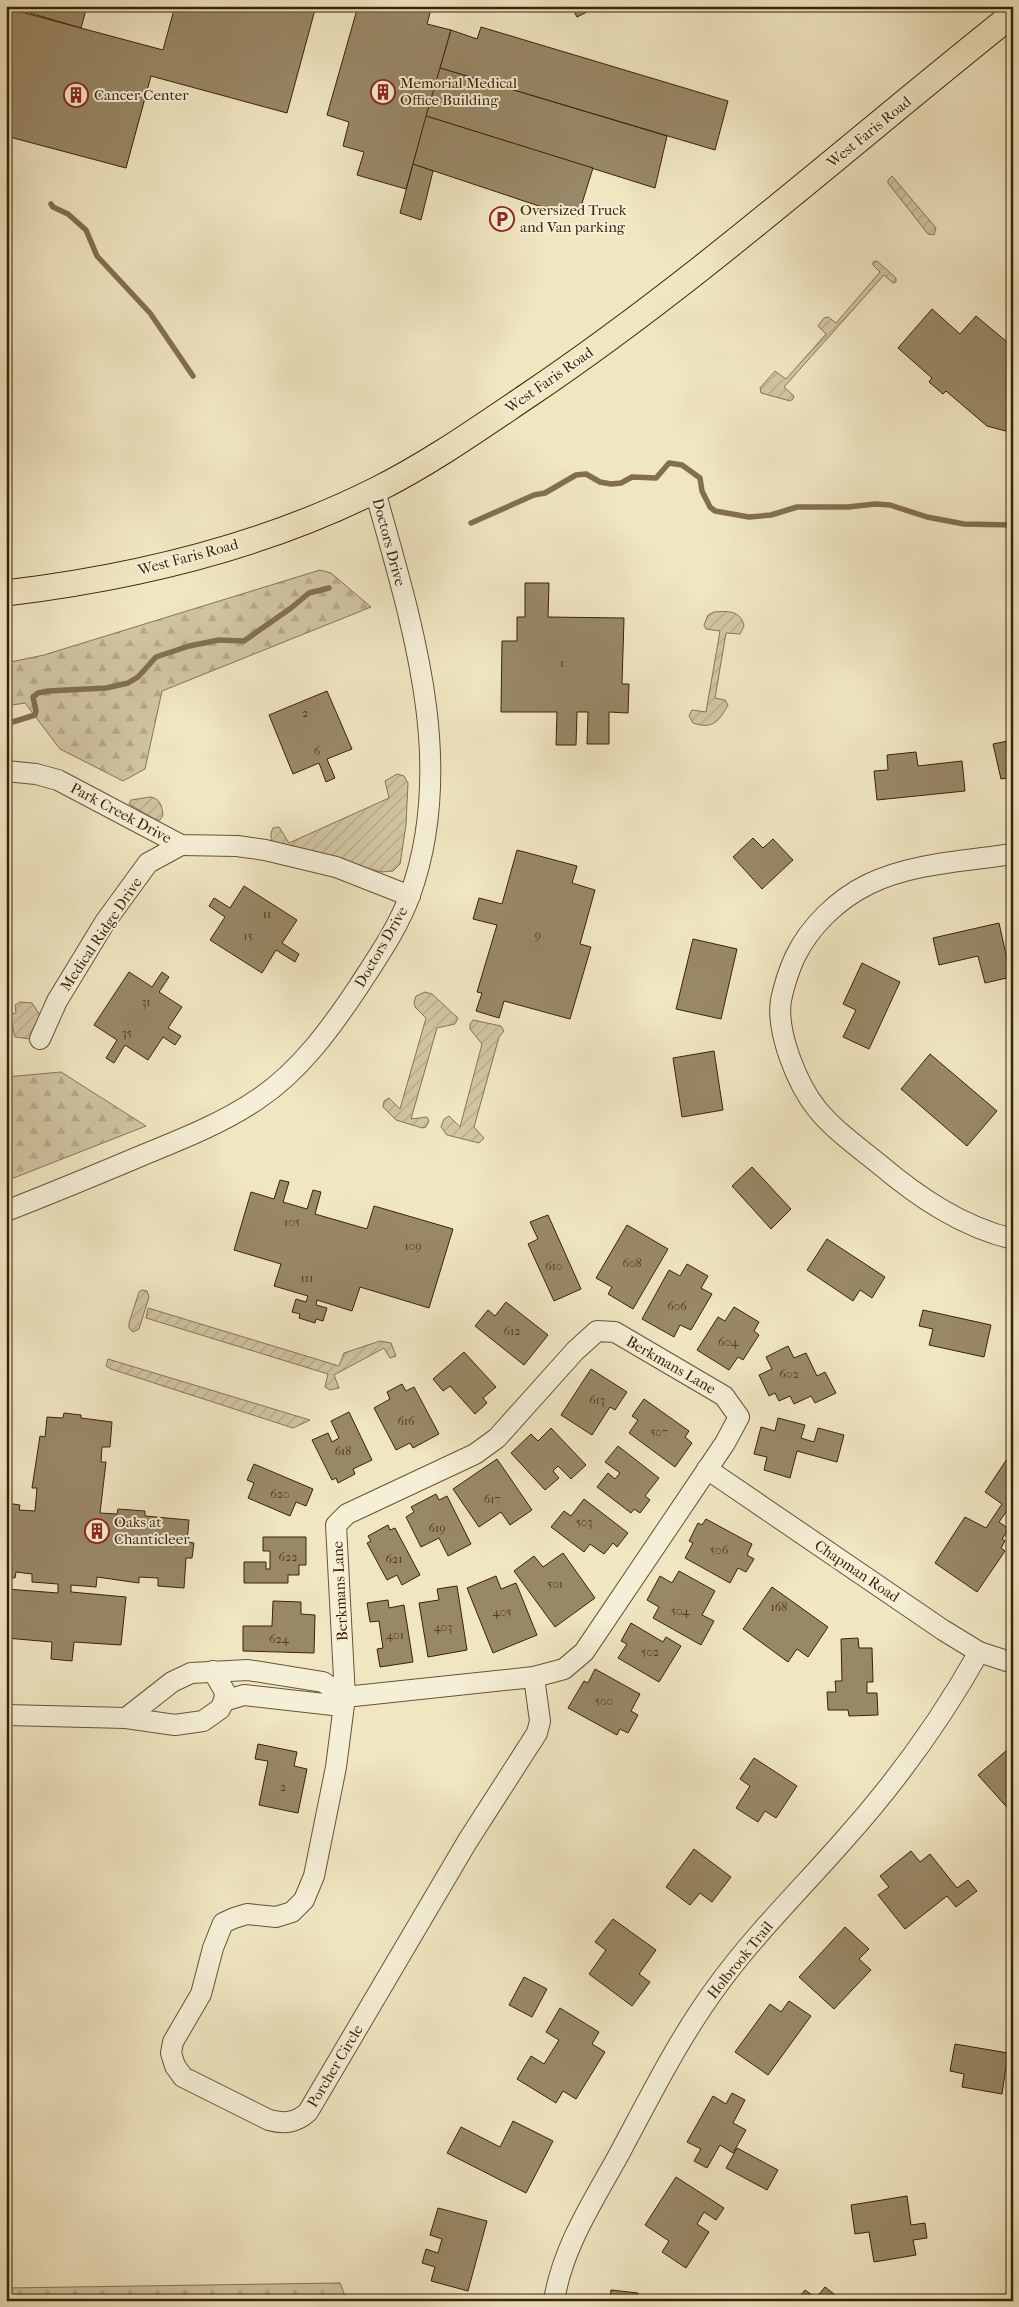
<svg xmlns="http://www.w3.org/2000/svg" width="1019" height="2307" font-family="'IM FELL French Canon',serif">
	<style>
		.forest { fill: url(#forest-firs); stroke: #867454 }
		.garden { fill: url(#garden-furrows); stroke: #867454 }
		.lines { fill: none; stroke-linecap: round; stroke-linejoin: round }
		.stream { stroke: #826f50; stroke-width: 5.5 }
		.building { fill: #998867; stroke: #3b2205 }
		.minor-casing { stroke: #685334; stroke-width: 22 }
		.major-casing { stroke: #3b2205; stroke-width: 27 }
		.minor { stroke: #f5efd7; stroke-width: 20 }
		.major { stroke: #f0e6c2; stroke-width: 25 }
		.labels { text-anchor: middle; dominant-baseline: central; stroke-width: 4; stroke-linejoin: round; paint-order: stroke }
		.number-label { font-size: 12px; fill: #523c1e }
		.poi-label { font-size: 15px; fill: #3b2205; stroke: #f5efd7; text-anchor: start }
		.street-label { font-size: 15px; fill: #3b2205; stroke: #f5efd7 }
	</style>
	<defs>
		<pattern id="forest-firs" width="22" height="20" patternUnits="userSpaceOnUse" patternTransform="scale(1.25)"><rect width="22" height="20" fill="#d1c5a2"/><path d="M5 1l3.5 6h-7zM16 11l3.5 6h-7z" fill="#b4a98a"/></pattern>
		<pattern id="garden-furrows" width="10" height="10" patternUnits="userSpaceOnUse" patternTransform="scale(1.25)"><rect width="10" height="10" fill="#d1c5a2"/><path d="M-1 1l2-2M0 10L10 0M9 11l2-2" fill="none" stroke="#b4a98a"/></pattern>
	</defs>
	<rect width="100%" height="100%" fill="#f0e6c2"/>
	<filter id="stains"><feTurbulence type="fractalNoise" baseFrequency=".004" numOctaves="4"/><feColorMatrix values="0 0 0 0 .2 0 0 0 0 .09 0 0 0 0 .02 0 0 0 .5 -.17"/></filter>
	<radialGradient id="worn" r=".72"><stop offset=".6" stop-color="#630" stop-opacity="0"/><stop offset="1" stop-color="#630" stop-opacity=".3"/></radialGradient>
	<!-- forest -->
	<g class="forest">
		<path d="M320,570l11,3 40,34 -209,84 -17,78 -22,12 -63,-32 -35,-46 -19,3v-43l38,-8z"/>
		<path d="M61,1072l85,54 -140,55v-104z"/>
		<path d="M340,2283l7,18h-302l-39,-5v-8z"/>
	</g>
	<!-- garden -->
	<g class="garden">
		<path d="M892,176l44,52 -2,7 -6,-1 -40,-51v-3z"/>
		<path d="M877,261l19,17v4l-3,1 -9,-8 -100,112 10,9 -1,3 -3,2 -29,-8 -1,-5 15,-17 11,8 40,-45 -8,-8 6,-8 4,-1 8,6 44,-51 -7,-7v-3z"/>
		<path d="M714,612c13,-1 27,-2 30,14l-4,8 -14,-1 -11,65 10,2 3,5c-9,16 -15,25 -35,18l-4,-7 3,-6 14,2 14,-81 -14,-2 -2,-4 4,-10z"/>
		<path d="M397,774l7,2 4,7 -2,42 -6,39 -7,7 -11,1 -108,-27c-4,-6 -4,-11 -1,-17l6,-1 10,16 100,-45 -4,-17z"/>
		<path d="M150,797c10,1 12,9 13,18l-3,5h-4l-27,-16 2,-4z"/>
		<path d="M425,992l7,2 26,24 -3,6 -18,4 -26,91 16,-2 2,4 -3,6 -4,1 -26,-8 -13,-13 1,-6 5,-3 11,11 26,-91 -11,-11 -1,-5 2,-6z"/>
		<path d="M20,1002l12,1 8,12 -9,24 -16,-2 -3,-13 -6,1v-10l10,-2 -1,-8z"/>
		<path d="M473,1020l28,6 3,5 -5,6 -25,90 10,11 -5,5 -32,-8 -6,-8 3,-8 5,-3 11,11 22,-83 -12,-15v-5z"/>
		<path d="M142,1290l5,1 2,6 -10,32 -6,3 -4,-4v-5l10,-31z"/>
		<path d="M148,1308l191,58 5,-13 36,-12 11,2 5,13 -6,2 -6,-10 -50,27 5,13 -9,2 -5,-3 3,-13 -182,-56z"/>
		<path d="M108,1359l202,61 -17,8 -182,-59 -5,-3z"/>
	</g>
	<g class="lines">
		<!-- stream -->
		<g class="stream">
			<path d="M51,204l2,3 15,7 18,16 11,26 53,57 43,63"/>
			<path d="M471,523l63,-28 11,-2 31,-18 10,-1 14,8 11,2 10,-1 11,-6 24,1 13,-15 13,2 18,13 2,13 8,16 5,4 34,6 22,-2 26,-8h51l27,-3 15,1 37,12 37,7 49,1"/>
			<path d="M6,724l29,-9 1,-4 -3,-14 5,-4 10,-2 58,-3 22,-5 10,-6 18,-20 33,-11 30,-6 25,1 47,-33 18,-15 20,-5"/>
		</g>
	</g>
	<!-- building -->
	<g class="building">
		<path d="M6,6h81l-6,22z"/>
		<path d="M175,6h141l-29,107 -136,-37 -25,92 -120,-32v-128l157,42z"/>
		<path d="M358,6h74l-5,18 24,6 -45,159 -49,-14 7,-23 -21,-6 6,-24 -22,-7z"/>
		<path d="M571,6h28l-22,11z"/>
		<path d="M481,27l247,74 -13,49 -275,-82 11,-38 26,9z"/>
		<path d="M440,68l227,68 -12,52 -229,-72z"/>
		<path d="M426,116l167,52 -15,48 -24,-5 -141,-47z"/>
		<path d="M413,164l20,7 -12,49 -21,-7z"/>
		<path d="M932,309l28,25 16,-18 37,31v86l-26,-7 -41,-35 -3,3 -14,-12 3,-4 -34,-30z"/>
		<path d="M525,583h24l-1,34 76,1 -2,66h7l-1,29 -19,-1v32h-22l1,-32h-11l-1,33h-20l1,-33h-56l1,-71h15v-24h8z"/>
		<path d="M327,691l25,58 -25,10 8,19 -9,4 -7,-19 -26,11 -24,-59z"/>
		<path d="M1013,740v37l-12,2 -8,-35z"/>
		<path d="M916,752l2,14 44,-5 3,30 -88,9 -3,-29 14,-1 -1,-15z"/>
		<path d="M753,838l10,10 10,-9 20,21 -31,29 -29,-32z"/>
		<path d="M517,850l60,16 -5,17 23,7 -15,54 11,3 -21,72 -66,-18 -5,17 -23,-7 6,-18 -5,-1 20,-67 -24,-6 6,-21 23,6z"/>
		<path d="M244,886l53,34 -15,23 17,11 -4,8 -19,-12 -14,23 -52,-33 15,-23 -16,-11 5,-8 16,10z"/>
		<path d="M999,923l12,54 -26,6 -7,-27 -39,9 -6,-27z"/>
		<path d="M693,939l44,10 -16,70 -45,-10z"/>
		<path d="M862,963l38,19 -31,67 -26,-12 13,-27 -13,-6z"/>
		<path d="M129,972l23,15 10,-15 7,5 -10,15 23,15 -14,21 13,8 -6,9 -12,-8 -15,23 -23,-15 -11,18 -8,-5 11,-18 -23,-15z"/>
		<path d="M714,1051l9,59 -41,7 -9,-59z"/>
		<path d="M930,1054l67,57 -30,35 -66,-57z"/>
		<path d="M752,1167l39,42 -20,20 -39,-43z"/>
		<path d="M280,1180l9,2 -6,20 24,7 6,-19 8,2 -6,22 52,15 7,-23 79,23 -24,79 -69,-21 -8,24 -35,-11 -1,5 11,3 -4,13 -7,-2 -1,4 -16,-5 1,-4 -8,-2 4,-13 10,3 2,-6 -34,-10 7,-22 -47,-14 17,-58 23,7z"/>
		<path d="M548,1215l33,74 -27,12 -26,-57 10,-5 -8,-17z"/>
		<path d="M627,1225l41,24 -35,60 -25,-15 4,-7 -16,-9z"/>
		<path d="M827,1239l58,38 -13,21 -12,-8 -7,11 -46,-31z"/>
		<path d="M687,1264l21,12 -7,12 11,6 -21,36 -11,-5 -6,12 -32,-18 27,-49 11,6z"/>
		<path d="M506,1302l42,33 -24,30 -49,-39 13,-16 7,6z"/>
		<path d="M734,1307l25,15 -5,9 5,4 -16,25 -5,-3 -9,13 -32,-20 21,-33 7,4z"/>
		<path d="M923,1310l68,15 -7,32 -55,-12 4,-16 -14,-3z"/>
		<path d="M788,1346l6,12 12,-5 11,23 8,-4 11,21 -21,10 -4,-7 -17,8 -4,-8 -11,5 -4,-8 -6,3 -10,-21 13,-6 -6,-12z"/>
		<path d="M464,1352l32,35 -13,11 4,5 -12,11 -25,-28 -7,5 -10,-12z"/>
		<path d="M591,1369l36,23 -12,18 -5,-3 -18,28 -31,-20z"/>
		<path d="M402,1384l4,7 8,-4 25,47 -26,14 -3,-5 -14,7 -22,-42 16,-9 -3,-7z"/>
		<path d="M644,1399l45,32 -4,6 7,6 -17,24 -46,-34 9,-13 -6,-4z"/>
		<path d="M349,1412l23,48 -19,9 2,5 -17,9 -2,-5 -4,2 -20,-40 16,-7 4,9 7,-4 -8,-17z"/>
		<path d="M64,1413l17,2v3l31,4 -2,25h-8l-1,15h5l-6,51 17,1 1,-5 27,2v5l44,4 -2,22 7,1 -2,15h-6l-2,30 -26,-2v-8l-19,-1v6l-42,-6 -1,10 -25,-2v7l55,5 -5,48 -47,-3 -2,19 -21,-2 1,-17 -46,-4v-49l52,4v-9l-26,-2v-8l-16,-2 -1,6 -9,-1v-74l14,2 -1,5 16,1 2,-23h-5l8,-52 5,1 2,-20 16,1z"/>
		<path d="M778,1418l27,7 -4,13 13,4 4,-14 26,7 -7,27 -40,-11 -7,27 -26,-8 3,-13 -13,-3 7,-27 14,4z"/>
		<path d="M551,1428l35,37 -15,14 -13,-13 -5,5 6,7 -14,12 -34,-37 20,-19 7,7z"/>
		<path d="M618,1446l41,32 -14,18 5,4 -10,13 -6,-4 -3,4 -34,-26 11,-14 7,6 5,-6 -15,-11z"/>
		<path d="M497,1459l35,51 -22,15 -9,-13 -22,15 -26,-38z"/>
		<path d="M1007,1459l6,4v39l-14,20 10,7 -7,10 3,2 -4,7 4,3 -28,41 -42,-29 30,-46 21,11 16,-24 -17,-12z"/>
		<path d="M254,1464l59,25 -7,17 -10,-4 -6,14 -42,-18 6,-15 -7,-3z"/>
		<path d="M436,1494l3,6 8,-4 24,48 -23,12 -9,-18 -18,9 -15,-30 8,-5 -3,-5z"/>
		<path d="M584,1499l44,34 -11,14 -4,-4 -9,11 -14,-10 -6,8 -33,-25 13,-16 7,5z"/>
		<path d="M706,1519l46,25 -5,11 7,4 -8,13 -8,-4 -8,15 -45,-25 8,-15 -4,-2 9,-18 4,2z"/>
		<path d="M388,1525l2,5 5,-2 25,47 -18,10 -5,-10 -10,5 -20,-37 4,-2 -3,-5z"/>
		<path d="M263,1537h43v28h-7v10h-11v8h-44v-21h22v7h4v-18h-7z"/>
		<path d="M563,1553l32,45 -40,29 -41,-56 20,-15 9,11z"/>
		<path d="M679,1571l36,20 -13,24 12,6 -13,24 -48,-27 6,-11 -12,-7 13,-24 12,7z"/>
		<path d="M496,1576l5,13 15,-6 21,52 -44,18 -26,-65z"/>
		<path d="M457,1586l10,64 -39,7 -9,-54 20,-3 -2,-11z"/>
		<path d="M772,1587l56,40 -20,30 -11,-8 -9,13 -45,-33z"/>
		<path d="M388,1600l1,8 15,-3 9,57 -33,5 -3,-18 6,-1 -4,-27 -9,1 -3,-19z"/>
		<path d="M273,1601l28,1v12l14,1 -1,38 -71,-2v-25h29z"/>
		<path d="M631,1623l32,19 3,-5 15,9 -22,36 -41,-24 9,-14 -6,-3z"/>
		<path d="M858,1638l1,10h13l1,34h-6v11h10l1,22 -29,1 -1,-6h-20l-1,-18h9l-1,-11h7l-1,-42z"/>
		<path d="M595,1669l45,25 -9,17 7,4 -10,18 -8,-4 -3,6 -49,-27 16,-27 4,2z"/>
		<path d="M258,1744l39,8 -3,14 13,3 -9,44 -39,-8 9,-44 -13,-2z"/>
		<path d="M1013,1745v69l-35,-39z"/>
		<path d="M754,1758l43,28 -21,32 -11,-7 -7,11 -22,-14 14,-22 -10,-7z"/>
		<path d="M694,1849l37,28 -19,25 -12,-9 -10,12 -24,-18z"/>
		<path d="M911,1851l9,11 10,-8 27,34 11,-8 9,11 -21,16 -9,-11 -42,33 -27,-34 11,-8 -9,-11z"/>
		<path d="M613,1919l43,31 -17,24 11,8 -18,24 -43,-32 17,-24 -11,-8z"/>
		<path d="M845,1927l24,22 -10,10 12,11 -37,39 -35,-32z"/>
		<path d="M524,1977l23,12 -15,28 -23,-12z"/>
		<path d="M789,2001l22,15 -43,59 -33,-23 35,-48 11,8z"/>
		<path d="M560,2008l39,24 -7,12 13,8 -29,47 -13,-8 -7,12 -39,-24 14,-23 13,8 15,-24 -13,-8z"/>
		<path d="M955,2044l53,9 -6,41 -40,-7 2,-13 -14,-3z"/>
		<path d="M732,2093l13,7 -12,23 13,7 -13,23 -13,-8 -13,23 -13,-7 7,-12 -14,-7 26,-46 13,8z"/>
		<path d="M513,2121l40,20 -27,52 -79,-40 14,-26 39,20z"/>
		<path d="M737,2148l41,22 -11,20 -41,-22z"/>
		<path d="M676,2177l48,31 -8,12 -12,-8 -7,12 12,8 -23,36 -24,-16 7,-11 -24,-16z"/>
		<path d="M907,2196l4,29 14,-2 2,15 -14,2 3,15 -42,7 -5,-30 -14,2 -4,-29z"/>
		<path d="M438,2208l49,13 -19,70 -37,-10 4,-14 -13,-4 4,-14 12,4 4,-14 -12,-4z"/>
		<path d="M825,2287l18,14h-47l9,-11 11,8z"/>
		<path d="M611,2290l27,3 -1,8h-27z"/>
	</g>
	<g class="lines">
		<defs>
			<g id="minor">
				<path d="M6,771l30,3 22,6 123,65 56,1 28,4 71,17 74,29"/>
				<path d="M1013,854c-47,7 -101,9 -144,30 -31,15 -59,42 -74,73 -6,13 -11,29 -14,43 -5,32 16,84 36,109 17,21 41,38 62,55 39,33 83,63 134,75"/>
				<path d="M40,1039l17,-38 48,-79 43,-59 33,-18"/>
				<path d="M6,1211c46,-18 92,-37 137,-56 39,-16 80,-32 115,-56 42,-28 73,-71 101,-113 18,-28 39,-58 51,-91 48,-133 1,-274 -35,-404"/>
				<path d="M707,1469l236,161 36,22 34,11"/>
				<path d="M224,1701l20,-6 89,10 12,-8 189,-20 30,-8 20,-17 141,-209 14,-26 -15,-21 -109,-64 -18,-1 -22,20 -78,87 -22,16 -128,60 -11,11 9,172 -9,70 -22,109 -10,24 -12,12 -16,5 -29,-3 -13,4 -11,5 -10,25 -12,46 -28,48 -2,11 4,13 8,11 86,43c15,4 27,3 39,-8l159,-270 70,-109 3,-12 -6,-44"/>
				<path d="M6,1715l120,3 49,7 28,-4 17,-12 4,-8 1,-9 -12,-21"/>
				<path d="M126,1718l46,-36 19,-9 57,-3 75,12 22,15"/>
				<path d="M554,2301c8,-52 38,-98 63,-143 32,-59 61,-119 101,-173 38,-52 84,-97 126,-145 52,-58 97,-120 135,-188"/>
			</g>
			<path id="major" d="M6,593c126,-15 256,-46 370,-103 54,-27 102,-61 151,-94 171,-115 325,-254 486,-382"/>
		</defs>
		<!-- minor casing -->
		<use href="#minor" class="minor-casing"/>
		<!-- major casing -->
		<use href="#major" class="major-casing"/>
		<!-- minor -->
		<use href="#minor" class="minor"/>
		<!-- major -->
		<use href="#major" class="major"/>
	</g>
	<!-- icons -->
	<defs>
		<symbol id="building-ring" viewBox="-11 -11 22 22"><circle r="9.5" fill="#f5efd7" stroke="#8f2418" stroke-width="1.5"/><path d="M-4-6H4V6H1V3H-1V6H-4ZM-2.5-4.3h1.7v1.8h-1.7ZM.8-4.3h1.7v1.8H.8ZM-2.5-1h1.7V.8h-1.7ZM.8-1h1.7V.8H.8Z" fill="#8f2418"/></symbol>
		<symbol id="parking-ring" viewBox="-11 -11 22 22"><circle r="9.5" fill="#f5efd7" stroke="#8f2418" stroke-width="1.5"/><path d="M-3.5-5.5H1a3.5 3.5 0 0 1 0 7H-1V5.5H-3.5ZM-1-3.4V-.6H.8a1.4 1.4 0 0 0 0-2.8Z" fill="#8f2418"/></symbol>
	</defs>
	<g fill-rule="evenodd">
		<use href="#building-ring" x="369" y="78" width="28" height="28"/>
		<use href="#building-ring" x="62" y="81" width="28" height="28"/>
		<use href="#parking-ring" x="488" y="205" width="28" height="28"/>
		<use href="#building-ring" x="83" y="1517" width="28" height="28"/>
	</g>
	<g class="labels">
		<!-- number labels -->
		<g class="number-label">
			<text x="562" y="663">1</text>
			<text x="305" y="713">2</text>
			<text x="317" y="751">6</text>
			<text x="267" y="914">11</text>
			<text x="538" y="935">9</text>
			<text x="248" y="936">15</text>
			<text x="146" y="1002">31</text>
			<text x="127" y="1033">35</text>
			<text x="292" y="1222">105</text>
			<text x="413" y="1246">109</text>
			<text x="632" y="1263">608</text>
			<text x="554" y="1266">610</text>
			<text x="307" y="1278">111</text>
			<text x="677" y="1306">606</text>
			<text x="512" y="1331">612</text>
			<text x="728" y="1342">604</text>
			<text x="789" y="1374">602</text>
			<text x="597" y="1400">613</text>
			<text x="406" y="1421">616</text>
			<text x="659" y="1432">507</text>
			<text x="343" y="1451">618</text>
			<text x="280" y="1494">620</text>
			<text x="492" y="1499">617</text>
			<text x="584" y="1522">503</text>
			<text x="437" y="1528">619</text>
			<text x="719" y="1550">506</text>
			<text x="288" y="1557">622</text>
			<text x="394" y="1559">621</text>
			<text x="555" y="1584">501</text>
			<text x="779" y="1607">168</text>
			<text x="680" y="1611">504</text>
			<text x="502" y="1612">405</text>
			<text x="443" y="1627">403</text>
			<text x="395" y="1635">401</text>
			<text x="279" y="1639">624</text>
			<text x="650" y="1652">502</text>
			<text x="604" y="1701">500</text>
			<text x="283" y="1787">2</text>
		</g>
		<!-- poi labels -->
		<g class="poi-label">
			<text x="400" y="83">Memorial Medical<tspan x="400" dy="17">Office Building</tspan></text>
			<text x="94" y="95">Cancer Center</text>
			<text x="520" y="210">Oversized Truck<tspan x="520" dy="17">and Van parking</tspan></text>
			<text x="114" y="1522">Oaks at<tspan x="114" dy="17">Chanticleer</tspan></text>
		</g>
		<!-- street labels -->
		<g class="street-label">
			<text transform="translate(869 132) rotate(-39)">West Faris Road</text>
			<text transform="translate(549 380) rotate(-35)">West Faris Road</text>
			<text transform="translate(389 542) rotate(75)">Doctors Drive</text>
			<text transform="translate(188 557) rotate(-15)">West Faris Road</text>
			<text transform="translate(121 813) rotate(28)">Park Creek Drive</text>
			<text transform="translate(101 934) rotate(-56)">Medical Ridge Drive</text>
			<text transform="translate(381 947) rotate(-60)">Doctors Drive</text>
			<text transform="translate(671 1365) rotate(30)">Berkmans Lane</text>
			<text transform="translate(857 1571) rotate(34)">Chapman Road</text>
			<text transform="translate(340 1591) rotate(-93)">Berkmans Lane</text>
			<text transform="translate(740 1960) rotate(-51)">Holbrook Trail</text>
			<text transform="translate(335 2066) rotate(-59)">Porcher Circle</text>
		</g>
	</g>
	<!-- margin -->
	<rect width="1019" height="2307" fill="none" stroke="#f0e6c2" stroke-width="25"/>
	<rect x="8" y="8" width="1004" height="2292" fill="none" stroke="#3b2205" stroke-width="2.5"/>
	<rect x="12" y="12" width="994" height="2282" fill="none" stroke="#3b2205"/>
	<rect width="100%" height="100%" filter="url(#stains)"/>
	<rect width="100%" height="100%" fill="url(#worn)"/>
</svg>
